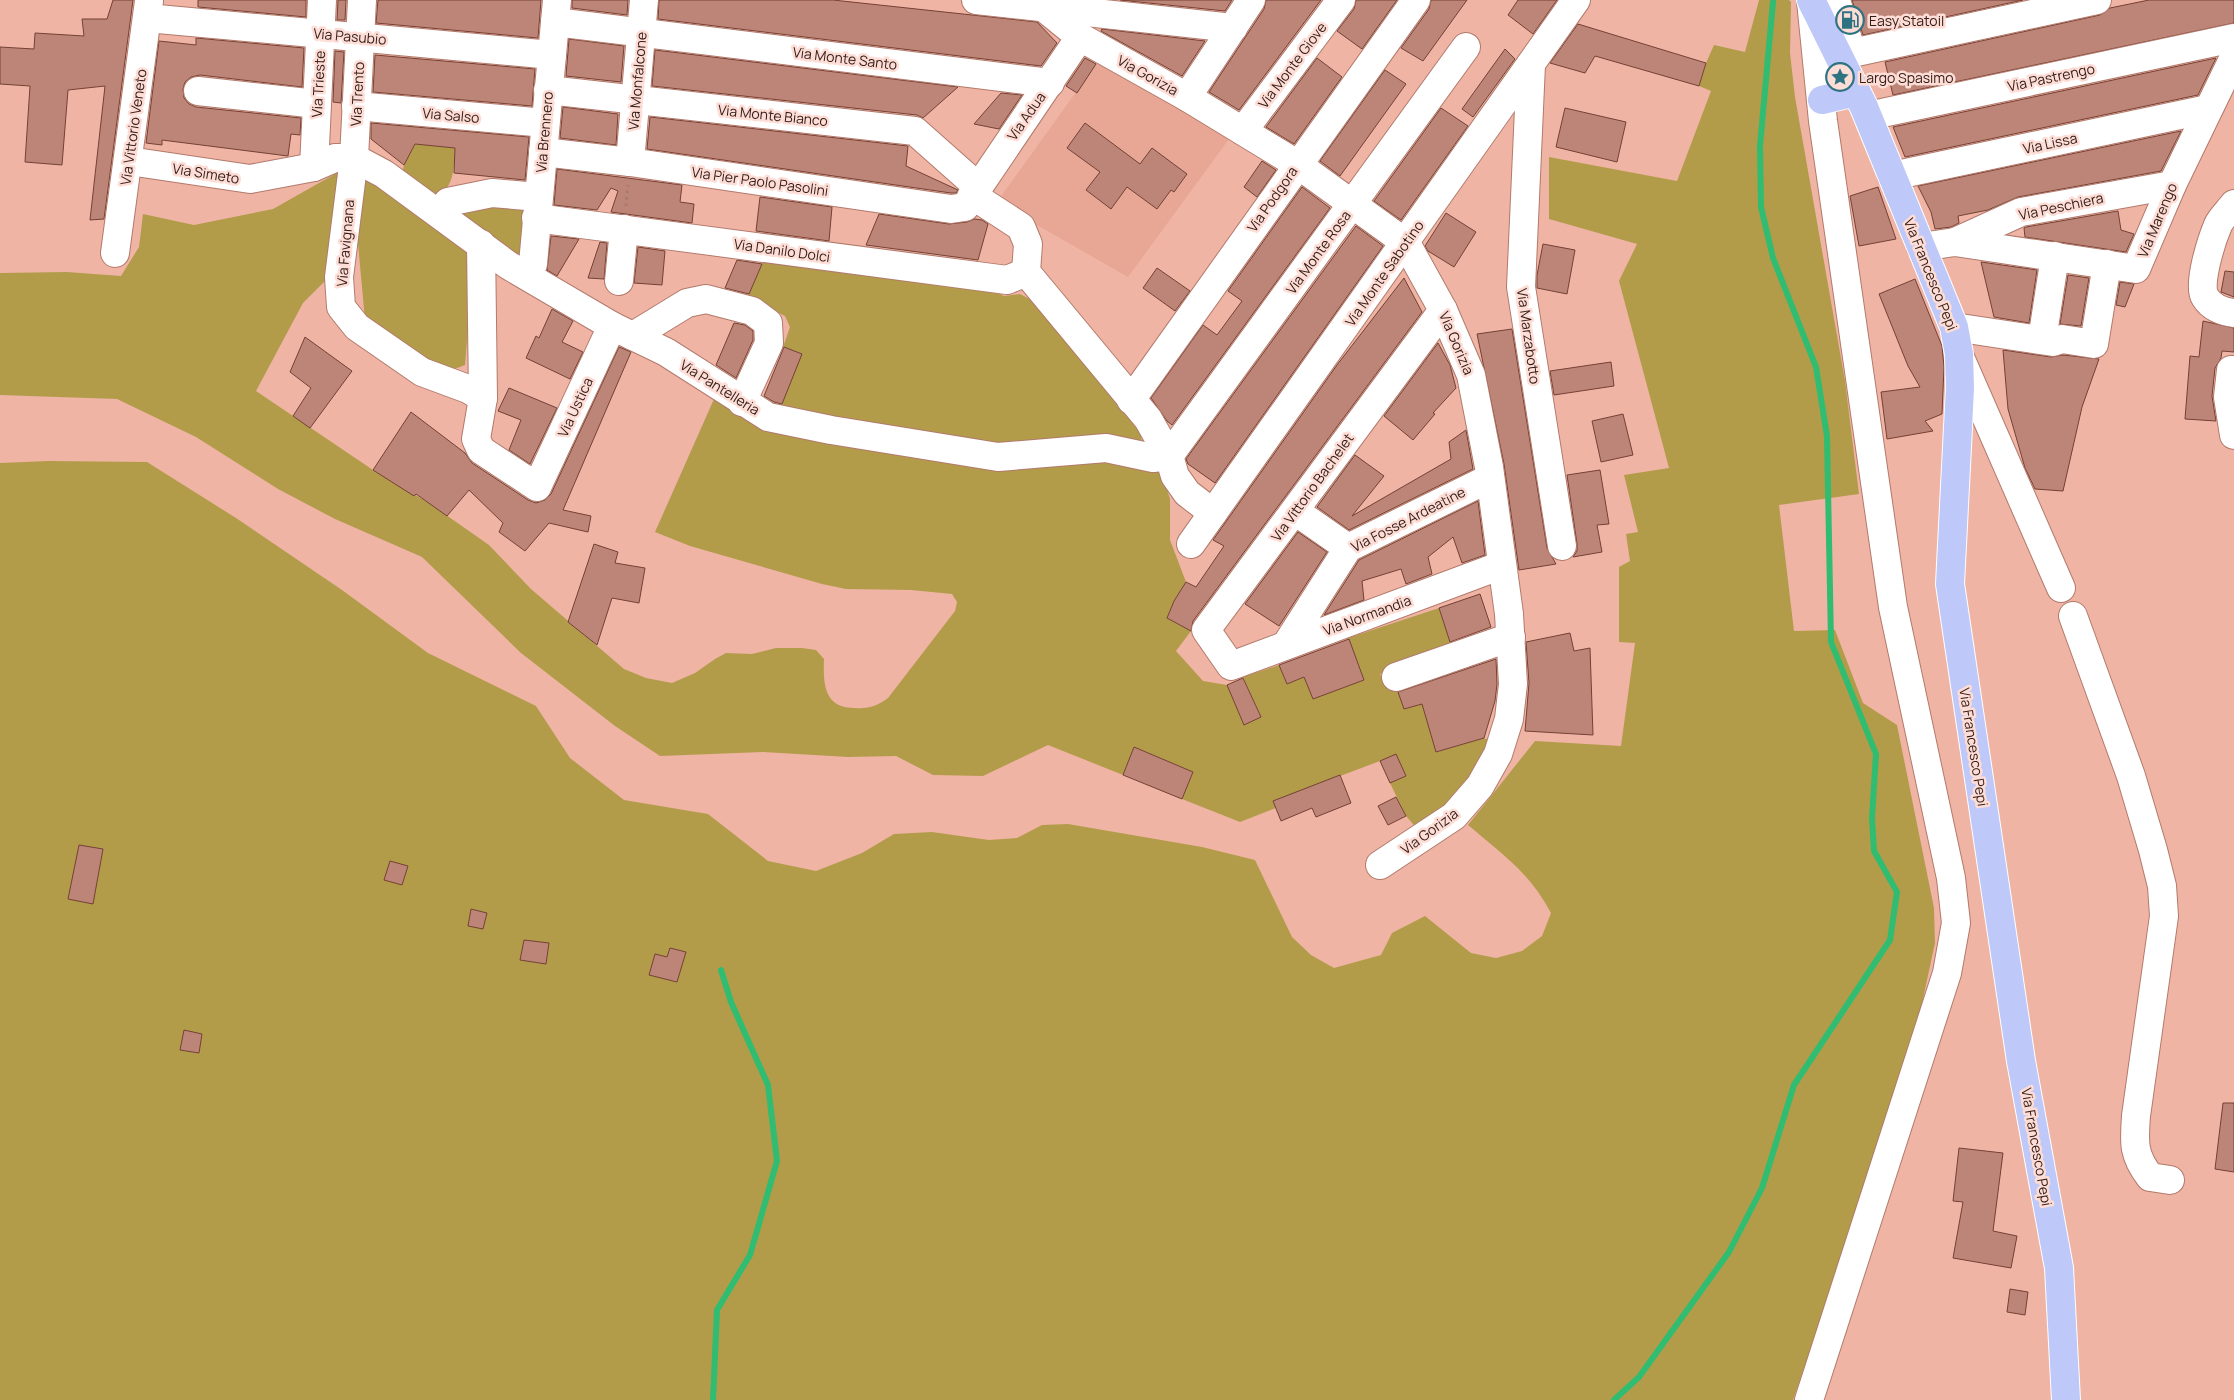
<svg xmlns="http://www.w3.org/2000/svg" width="2234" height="1400" font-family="Manrope,sans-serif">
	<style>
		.built { fill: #e8a695 }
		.green { fill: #b29c4a }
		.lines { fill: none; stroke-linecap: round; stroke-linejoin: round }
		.stream { stroke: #30bc71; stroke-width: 6 }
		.building { fill: #bd8577; stroke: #744135 }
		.minor-casing { stroke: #b27a6c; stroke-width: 30 }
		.major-casing { stroke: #fff; stroke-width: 30 }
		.path { stroke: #a87a6f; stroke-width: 3; stroke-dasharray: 2.5 4; stroke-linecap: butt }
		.minor { stroke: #fff; stroke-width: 28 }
		.major { stroke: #bec8f9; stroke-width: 28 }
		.labels { text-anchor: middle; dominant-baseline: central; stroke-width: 5; stroke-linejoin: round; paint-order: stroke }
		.poi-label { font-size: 14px; fill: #321c16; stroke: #fdddd5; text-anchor: start }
		.street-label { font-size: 14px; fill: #321c16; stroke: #fdddd5 }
	</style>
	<rect width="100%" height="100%" fill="#f0b4a5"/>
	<!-- built -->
	<path class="built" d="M1097,63l135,72 -104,142 -131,-75z"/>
	<!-- green -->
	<g class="green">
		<path d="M1759,0h30l2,2 -1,51 5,44 50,284 14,113 -80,11 15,126 41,-1 28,73 34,22 37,183 1,35 -14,65 -87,274 -41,118h-1793v-937l48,-2 99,1 89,56 106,72 86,63 108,53 34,52 54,42 84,14 60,47 48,10 46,-18 32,-19 38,-2 57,8 28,-2 25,-13 26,-1 134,23 53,13 37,77 19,18 23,13 47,-13 11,-22 33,-17 46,37 25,5 26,-7 20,-15 9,-23c-22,-41 -49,-59 -83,-88l67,-84 86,5 14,-103 -16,-1v-75l11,-6 -4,-27 12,-2 -14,-57 45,-7 -50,-187 18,-37 -88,-25v-62l128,24 34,-90 -12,-5 7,-23 8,-18 31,7z"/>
		<path d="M415,144l40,4c-1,17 0,42 -20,48l-33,-22 2,-9z"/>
		<path d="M342,170l-12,106 -27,27 -47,88 117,79 56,33 60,42 42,44 93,80 22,9 26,5 23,-10 20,-14 11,-6 26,1 24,-6h26l14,2 8,9c-1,25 0,49 31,49 14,1 22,-2 33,-10l67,-87 2,-9 -5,-8 -41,-4 -65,-1 -24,-5 -132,-38 -35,-14 59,-133 73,34 322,23 50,9 11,34v41l16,42 -12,19 -7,17 24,13 -15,20 27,30 24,4 17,39 17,-7 -18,-40 36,-12 8,19 17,-7 9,22 51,-19 -16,-42 91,-30 13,40 -72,26 8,16 9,-3 8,22 90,-28 -68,40 10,31 47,-14 11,5 -8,18 -67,71 -14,-16 -16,-33 16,-7 -26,-15 -106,40 2,7 -36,14 -58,-23 11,-27 -59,-25 -11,28 -75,-30 -65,31 -50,-1 -37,-19 -48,1 -85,-5 -103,4 -45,-30 -94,-73 -99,-96 -87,-38 -57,-30 -82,-52 -79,-38 -117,-4v-122l67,-1 54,4 18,-29 4,-33 51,11 79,-16z"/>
		<path d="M360,172l114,83 -9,110 -13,5 -18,-3 -69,-47 -9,-98z"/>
		<path d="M527,203l-6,59 -64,-51z"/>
		<path d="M766,254l214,29 24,13 16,-2 19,10 101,115 2,27 -147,5 -215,-43 21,-54 -18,-7 7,-20 -5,-11 -38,-18z"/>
	</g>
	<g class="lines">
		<!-- stream -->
		<g class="stream">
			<path d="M713,1400l4,-90 33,-55 27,-94 -9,-76 -37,-83 -10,-32"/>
			<path d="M1614,1400l25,-23 90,-125 33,-64 32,-103 96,-145 7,-48 -23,-41 -2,-33 4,-64 -45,-112 -4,-206 -11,-69 -43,-109 -12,-51 -1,-61 13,-144"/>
		</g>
	</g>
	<!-- building -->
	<g class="building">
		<path d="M113,0h20l-29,219 -14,1 15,-134 -37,4 -6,75 -37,-3 5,-76 -30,-2v-37l34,2 1,-16 49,3 -2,-17h25z"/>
		<path d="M198,0h108v17l-108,-10z"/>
		<path d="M338,0h8l-1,20h-8z"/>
		<path d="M378,0h163l-3,38 -162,-15z"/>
		<path d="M572,0h56l-1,15 -55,-7z"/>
		<path d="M659,0h174l204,22 20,21 -16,23 -383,-47z"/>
		<path d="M1120,0h112l-7,11z"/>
		<path d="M1266,0h55l-82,110 -30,-18 55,-83z"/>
		<path d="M1356,0h41l-35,49 -25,-18 17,-22z"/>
		<path d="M1431,0h36l-44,61 -22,-13 28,-39z"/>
		<path d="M1518,0h39l-24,34 -25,-19z"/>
		<path d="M1852,0h171l-160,35z"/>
		<path d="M2149,0h85v23l-341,72 -8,-33 215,-47 10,-7z"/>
		<path d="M1578,24l128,39 -7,23 -104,-30 -10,17 -35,-10z"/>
		<path d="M1102,29l103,12 -23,35 -81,-45z"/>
		<path d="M196,38l108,10 -2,39 -102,-12 -9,2 -6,5 -2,7 1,9 5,6 7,3 105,11 -1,17 -9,-1 -3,22 -126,-16v5l-16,-2 13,-102 37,4z"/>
		<path d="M569,39l55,7 -3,36 -55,-6z"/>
		<path d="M1505,49l10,10 -42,58 -11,-8z"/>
		<path d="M655,50l303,37 -35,31 -6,-3 -265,-29z"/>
		<path d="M335,51l9,1 -3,51 -8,-1z"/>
		<path d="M375,55l160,14 -3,37 -159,-14z"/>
		<path d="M1085,58l11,6 -19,29 -11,-7z"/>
		<path d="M1317,58l25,19 -48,67 -28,-17z"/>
		<path d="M2216,58l-18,37 -293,62 -12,-30z"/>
		<path d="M1385,70l21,14 -66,92 -20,-15z"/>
		<path d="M1001,93l21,2 -23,34 -25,-5z"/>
		<path d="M563,107l55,7 -2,31 -56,-7z"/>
		<path d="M1441,108l27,18 -67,94 -27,-19z"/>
		<path d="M1565,108l61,14 -9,40 -61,-15z"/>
		<path d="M650,117l258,29 -2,20 52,24 -2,3h-5l-304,-44z"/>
		<path d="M371,123l158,14 -4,43 -71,-7 1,-25 -40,-4 -11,21 -33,-26z"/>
		<path d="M1085,123l55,41 12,-16 35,26 -13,18 -3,-2 -14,19 -30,-22 -16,22 -25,-19 14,-18 -33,-24z"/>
		<path d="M2181,131l-20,40 -143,26 -30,13 -30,6 1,7 -8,4 -16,2 -4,-17 -13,-26z"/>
		<path d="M1262,161l14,9 -19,27 -13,-10z"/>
		<path d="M557,169l125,16 -2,17 14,2 -2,19 -81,-11 7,-21 -7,-3 -14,22 -43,-5z"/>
		<path d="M1302,187l28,21 -158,217 -5,-4 -16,-23 52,-73 14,10 25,-34 -14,-10z"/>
		<path d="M1878,187l18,52 -37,7 -9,-50z"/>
		<path d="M760,197l72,10 -3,34 -73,-10z"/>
		<path d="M2118,211l3,19 13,4 -8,18 -101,-15 -1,-9 2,-1z"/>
		<path d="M1446,213l30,19 -22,35 -26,-16 -3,-5z"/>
		<path d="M879,214l70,10 18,-2 8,-3 7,1 6,4 -10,36 -112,-15z"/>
		<path d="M1356,226l27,20 -168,237 -27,-19 -2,-5z"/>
		<path d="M551,236l28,3 -22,37 -10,-6z"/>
		<path d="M600,242l7,1 -3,36 -16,-1z"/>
		<path d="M1543,244l32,6 -8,44 -30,-6v-13z"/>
		<path d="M638,247l27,4 -3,34 -28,-2z"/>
		<path d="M737,260l25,4 -13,30 -24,-6z"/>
		<path d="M1981,262l56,8 -8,53 -35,-6z"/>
		<path d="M1157,268l33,23 -15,20 -32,-23z"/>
		<path d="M2225,271l9,1v25l-13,-5z"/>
		<path d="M2068,275l21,3 -8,48 -21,-2z"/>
		<path d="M1404,278l18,34 -229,309 -2,10 -24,-13 7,-17 12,-19 10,5 28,-41 -11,-6 124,-175z"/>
		<path d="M1915,279l27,67 2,21 -2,47 -17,7 8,10 -46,8 -6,-47 39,-5 -12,-21 -29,-72z"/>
		<path d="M2120,282l14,2 -9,23 -9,-2z"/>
		<path d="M552,309l21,12 -11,21 21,10 -13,27 -44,-21 10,-22 3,2z"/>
		<path d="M2203,321l31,7v24l-12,-1 -1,7 -6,10 -3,28 4,25 -31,-2 5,-63 9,1z"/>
		<path d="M734,323l11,2 8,6v9l-17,38 -20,-13z"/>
		<path d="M1512,329l35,219 9,16 -37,6 -15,-106 -27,-130z"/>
		<path d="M305,337l47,34 -42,57 -17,-12 18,-28 -21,-16z"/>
		<path d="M1438,343l12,22 6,23 -23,25 2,1 -22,26 -29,-24z"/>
		<path d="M619,347l12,5 -68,158 28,6 -3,16 -39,-9 -24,28 -26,-19 4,-9 -34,-33 -22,26 -31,-22 -2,2 -41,-26 38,-58 54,41 7,10 56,37 8,3 9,-3 6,-6z"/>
		<path d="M784,347l18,7 -20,50 -8,-2 -10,-6z"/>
		<path d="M2003,350l48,7 12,-2 36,4 -17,48 -19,84 -28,-2 -10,-21 -17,-59z"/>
		<path d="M1611,362l3,24 -60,9 -4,-24z"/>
		<path d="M509,388l48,20 -27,56 -21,-14 12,-30 -23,-9z"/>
		<path d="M1623,414l10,41 -32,7 -9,-41z"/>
		<path d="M1466,430l7,39 -124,61 -32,-23 38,-52 29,21 -32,40 99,-57 -2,-17z"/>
		<path d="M1600,470l9,54 -12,1 5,27 -29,5 4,-6v-7l-10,-69z"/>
		<path d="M1478,501l7,54 -23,8 -9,-26 -25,20 4,17 -26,10 -5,-15 -39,12 2,19 -40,15 35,-55z"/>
		<path d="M1298,532l29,20 -48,74 -34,-22z"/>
		<path d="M594,544l24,8 -3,11 30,5 -6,35 -27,-5 -15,47 -29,-23z"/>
		<path d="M1480,594l11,33 -41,15 -11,-34z"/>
		<path d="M1570,633l4,18 16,-3 3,87 -68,-4 4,-48 -3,-41z"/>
		<path d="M1349,639l15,41 -51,19 -9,-22 -17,7 -8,-19z"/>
		<path d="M1496,659l1,25 -2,17 -11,37 -48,14 -14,-48 -18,5 -6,-17z"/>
		<path d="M1243,678l18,39 -17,8 -17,-40z"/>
		<path d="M1134,747l59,25 -11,27 -59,-24z"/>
		<path d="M1396,754l10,22 -16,7 -10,-22z"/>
		<path d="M1340,775l11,28 -35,14 -4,-9 -31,13 -8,-20z"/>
		<path d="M1396,797l10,19 -18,9 -10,-19z"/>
		<path d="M79,845l24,4 -10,55 -25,-5z"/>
		<path d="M390,861l18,5 -6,19 -18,-5z"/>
		<path d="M471,909l16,4 -4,16 -15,-3z"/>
		<path d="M524,940l25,3 -3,21 -26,-4z"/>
		<path d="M670,948l16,4 -9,30 -28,-7 6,-21 12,3z"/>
		<path d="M184,1030l18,4 -3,19 -19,-3z"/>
		<path d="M2223,1103h11v69l-19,-3z"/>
		<path d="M1959,1148l44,5 -10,78 24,5 -6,32 -58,-10 10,-56 -10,-1z"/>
		<path d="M2010,1289l18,3 -3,23 -18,-3z"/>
	</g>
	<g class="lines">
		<defs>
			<g id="minor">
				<path d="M362,0l-8,158 -15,119 2,30 16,20 65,45 46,17 15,9 -7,41 5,11 56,37 75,-161"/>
				<path d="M976,0l257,28"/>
				<path d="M1037,0l6,7 37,30 107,60 110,67 109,79 37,67 28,65 18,92 20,147 4,70 -4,35 -11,35 -18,32 -26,30 -74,49"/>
				<path d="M1836,0l16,53"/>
				<path d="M147,18l405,37"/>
				<path d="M555,22l495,61"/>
				<path d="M1838,56l259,-56"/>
				<path d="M1531,64l-10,223 41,259"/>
				<path d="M548,90l367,41 62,55"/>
				<path d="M198,91l119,13"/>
				<path d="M1187,97l64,-97"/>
				<path d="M356,106l189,17"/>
				<path d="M1868,116l366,-78"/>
				<path d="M1243,131l98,-131"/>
				<path d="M543,152l87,10 321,47 14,-2 115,-170"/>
				<path d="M129,161l121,18 64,-12 21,-9h19l30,16 124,91 104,61 54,26 102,65 63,13 167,27 108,-9 47,10 16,-2 297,-409"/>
				<path d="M630,162l14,-162"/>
				<path d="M314,167l8,-167"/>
				<path d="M1892,176l316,-67"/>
				<path d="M972,195l49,32 7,17 -2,28 122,147 21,37 6,20 12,17 26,20"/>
				<path d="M2234,204c-5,7 -13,14 -16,21 -6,14 -21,60 -13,72 6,10 18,15 29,16"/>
				<path d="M441,215l7,-13 44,-9 46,4"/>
				<path d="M536,218l471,62 19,-8"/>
				<path d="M1955,242l66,-30 151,-27"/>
				<path d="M481,244l2,154"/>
				<path d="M1921,247l34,-5 181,27 36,-84 62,-128"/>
				<path d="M115,253l34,-252"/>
				<path d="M533,264l24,-264"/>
				<path d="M619,281l5,-52"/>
				<path d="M1443,310l-237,320 25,36 271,-101"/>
				<path d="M1954,327l99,15 9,-3 32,5 13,-80"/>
				<path d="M633,336l54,-33 19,-4 46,12 16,12 1,20 -27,59"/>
				<path d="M2042,340l13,-84"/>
				<path d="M1959,355l102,233"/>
				<path d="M2234,370h-3l-3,27 6,38"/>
				<path d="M1131,400l285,-400"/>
				<path d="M1295,511l53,37"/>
				<path d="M1191,544l385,-544"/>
				<path d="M2073,616l58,160 22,74 9,36 2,30 -28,200c-2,27 -3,39 14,61l20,3"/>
				<path d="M1286,645l62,-97 142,-70"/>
				<path d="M1396,677l115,-40"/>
				<path d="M1809,1400l138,-427 9,-50 -5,-45 -58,-271 -70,-486 -12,-120"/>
			</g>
			<g id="major">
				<path d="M1811,0l53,107 90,220 5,27 1,34 -10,196 71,477 38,207 7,132"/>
				<path d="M1822,100l34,-8"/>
			</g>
		</defs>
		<!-- minor casing -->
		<use href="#minor" class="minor-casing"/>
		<!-- major casing -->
		<use href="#major" class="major-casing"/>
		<!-- path -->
		<path class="path" d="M626,206l2,-21"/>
		<!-- minor -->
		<use href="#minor" class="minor"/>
		<!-- major -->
		<use href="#major" class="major"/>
	</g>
	<!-- icons -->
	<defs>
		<symbol id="fuel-ring" viewBox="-11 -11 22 22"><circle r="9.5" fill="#fdddd5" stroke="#2e7382" stroke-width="1.5"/><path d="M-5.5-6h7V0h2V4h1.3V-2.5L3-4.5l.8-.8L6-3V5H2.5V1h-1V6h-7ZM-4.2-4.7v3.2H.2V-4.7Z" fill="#2e7382"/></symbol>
		<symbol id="sight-ring" viewBox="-11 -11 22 22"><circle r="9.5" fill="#fdddd5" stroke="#2e7382" stroke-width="1.5"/><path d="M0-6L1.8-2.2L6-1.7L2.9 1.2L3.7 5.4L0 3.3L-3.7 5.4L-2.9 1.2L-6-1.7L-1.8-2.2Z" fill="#2e7382"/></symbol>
	</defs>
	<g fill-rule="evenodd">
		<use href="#fuel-ring" x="1834" y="4" width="32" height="32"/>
		<use href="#sight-ring" x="1824" y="61" width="32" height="32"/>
	</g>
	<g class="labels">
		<!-- poi labels -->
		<g class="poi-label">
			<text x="1869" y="20">Easy Statoil</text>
			<text x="1859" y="77">Largo Spasimo</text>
		</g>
		<!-- street labels -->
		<g class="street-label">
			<text transform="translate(350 36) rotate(5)">Via Pasubio</text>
			<text transform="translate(845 58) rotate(7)">Via Monte Santo</text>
			<text transform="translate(1292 65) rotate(-53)">Via Monte Giove</text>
			<text transform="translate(1148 75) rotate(29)">Via Gorizia</text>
			<text transform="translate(2051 77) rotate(-12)">Via Pastrengo</text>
			<text transform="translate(637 81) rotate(-85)">Via Monfalcone</text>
			<text transform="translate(318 84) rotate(-87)">Via Trieste</text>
			<text transform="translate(357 94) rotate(-87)">Via Trento</text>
			<text transform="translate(451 115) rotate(5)">Via Salso</text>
			<text transform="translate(773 115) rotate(6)">Via Monte Bianco</text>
			<text transform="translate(1026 116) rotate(-55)">Via Adua</text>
			<text transform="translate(133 127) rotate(-82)">Via Vittorio Veneto</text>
			<text transform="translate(544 132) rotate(-85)">Via Brennero</text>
			<text transform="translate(2050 143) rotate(-12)">Via Lissa</text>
			<text transform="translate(206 173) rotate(9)">Via Simeto</text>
			<text transform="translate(760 181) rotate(8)">Via Pier Paolo Pasolini</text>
			<text transform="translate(1272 199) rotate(-55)">Via Podgora</text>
			<text transform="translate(2061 206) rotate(-12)">Via Peschiera</text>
			<text transform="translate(2157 220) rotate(-67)">Via Marengo</text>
			<text transform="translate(345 243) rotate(-85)">Via Favignana</text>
			<text transform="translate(782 250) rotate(8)">Via Danilo Dolci</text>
			<text transform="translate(1318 252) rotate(-54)">Via Monte Rosa</text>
			<text transform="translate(1384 273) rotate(-55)">Via Monte Sabotino</text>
			<text transform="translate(1931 274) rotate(68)">Via Francesco Pepi</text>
			<text transform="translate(1529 336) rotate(82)">Via Marzabotto</text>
			<text transform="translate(1457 343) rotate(67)">Via Gorizia</text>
			<text transform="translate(720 387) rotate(32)">Via Pantelleria</text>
			<text transform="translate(575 407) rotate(-65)">Via Ustica</text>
			<text transform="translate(1312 487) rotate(-54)">Via Vittorio Bachelet</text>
			<text transform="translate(1408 519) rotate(-27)">Via Fosse Ardeatine</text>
			<text transform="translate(1367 615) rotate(-20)">Via Normandia</text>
			<text transform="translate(1974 747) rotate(81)">Via Francesco Pepi</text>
			<text transform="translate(1429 831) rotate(-36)">Via Gorizia</text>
			<text transform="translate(2037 1147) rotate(80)">Via Francesco Pepi</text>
		</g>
	</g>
</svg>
